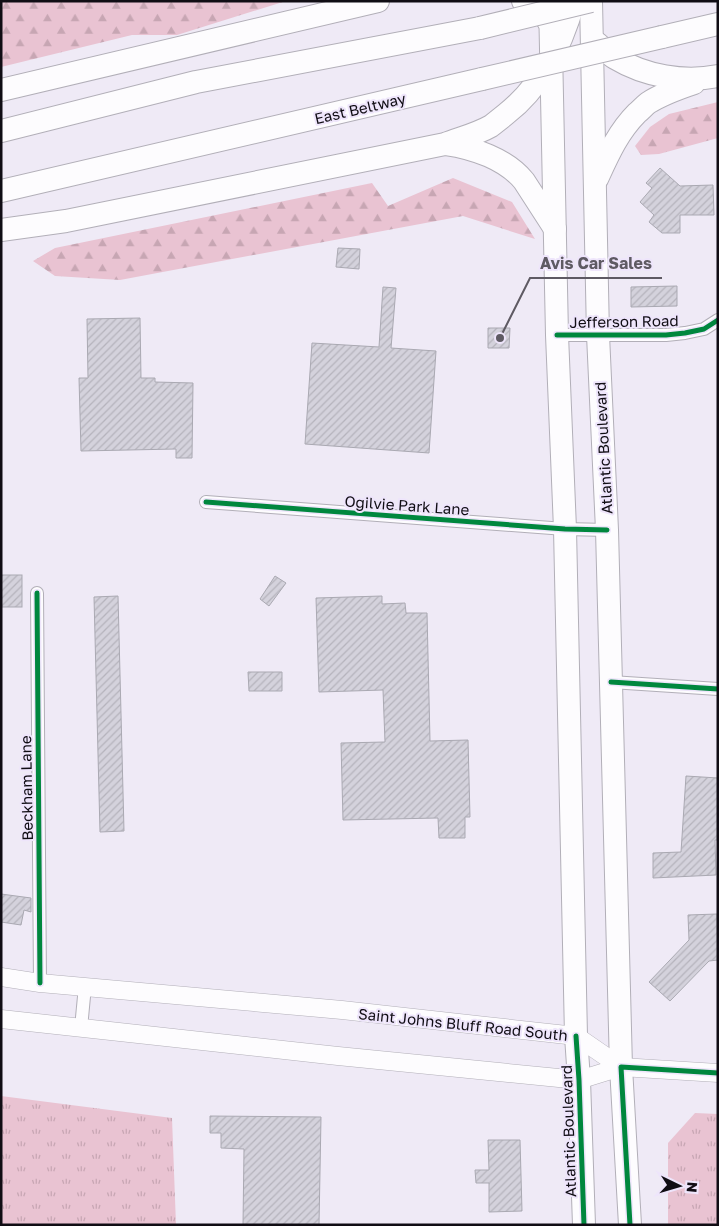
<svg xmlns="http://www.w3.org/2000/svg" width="719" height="1226" font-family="'Golos Text',sans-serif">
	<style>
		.grass { fill: url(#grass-tufts) }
		.forest { fill: url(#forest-firs) }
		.building { fill: url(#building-hatch); stroke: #aaa9b2 }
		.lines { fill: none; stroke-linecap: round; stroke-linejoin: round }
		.street-casing { stroke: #b2afb8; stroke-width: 14 }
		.secondary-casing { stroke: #b2afb8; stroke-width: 19 }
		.highway-casing { stroke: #b2afb8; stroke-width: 24 }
		.street { stroke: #fdfcfe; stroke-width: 12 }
		.secondary { stroke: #fdfcfe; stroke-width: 18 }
		.highway { stroke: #fdfcfe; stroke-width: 22 }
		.highway-bridge-casing { stroke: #b2afb8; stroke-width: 24; stroke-linecap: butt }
		.highway-bridge { stroke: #fdfcfe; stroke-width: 22 }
		.cycleway-casing { stroke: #eee5fb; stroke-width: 8 }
		.cycleway { stroke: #00873e; stroke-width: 5 }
		.labels { text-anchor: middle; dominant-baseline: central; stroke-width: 4; stroke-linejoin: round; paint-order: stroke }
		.street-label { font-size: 15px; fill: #100d14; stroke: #eee5fb }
		.leader { fill: none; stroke: #5e5a63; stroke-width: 2 }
		.callout-dot { fill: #5e5a63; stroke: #eee5fb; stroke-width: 2 }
		.callout-label { font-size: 16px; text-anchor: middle; font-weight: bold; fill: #5e5a63; stroke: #eee5fb; stroke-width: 4; stroke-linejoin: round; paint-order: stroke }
	</style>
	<defs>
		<pattern id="grass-tufts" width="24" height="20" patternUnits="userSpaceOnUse" patternTransform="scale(1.25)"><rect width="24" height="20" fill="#e9c3d2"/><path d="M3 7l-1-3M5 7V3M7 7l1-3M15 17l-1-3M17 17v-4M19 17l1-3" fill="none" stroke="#c7a6b3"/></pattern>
		<pattern id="forest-firs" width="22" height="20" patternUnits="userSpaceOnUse" patternTransform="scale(1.25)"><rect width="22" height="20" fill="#e9c3d2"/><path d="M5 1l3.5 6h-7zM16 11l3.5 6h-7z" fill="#c7a6b3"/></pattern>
		<pattern id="building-hatch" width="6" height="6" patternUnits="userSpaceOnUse" patternTransform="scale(1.25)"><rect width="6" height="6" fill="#d4d2dc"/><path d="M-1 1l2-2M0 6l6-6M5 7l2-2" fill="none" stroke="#b5b3bc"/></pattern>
	</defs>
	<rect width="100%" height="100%" fill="#efeaf6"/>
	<!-- grass -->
	<g class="grass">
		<path d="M1,1096l171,22 4,107h-175z"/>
		<path d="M695,1113l23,1v111h-50v-82z"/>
	</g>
	<!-- forest -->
	<g class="forest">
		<path d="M1,1h285l-109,34h-45l-131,32z"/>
		<path d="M718,102v36l-59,16 -18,1 -6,-9 15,-19 19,-13z"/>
		<path d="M453,178l59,24 23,37 -72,-23 -343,64 -65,-4 -22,-15 22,-13 317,-65 16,23z"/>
	</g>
	<!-- building -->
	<g class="building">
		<path d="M660,168l20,18 33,-1 1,30h-34v18h-18l-13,-11 5,-7 -14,-13 12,-14 -6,-5z"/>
		<path d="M338,248l22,1 -1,20 -23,-2z"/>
		<path d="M677,286v20l-46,1v-20z"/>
		<path d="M383,287l13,1 -5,60 45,3 -7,102 -124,-9 7,-101 67,4z"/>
		<path d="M140,318l1,60h14v4l38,1 -1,75h-16v-9l-95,2 -2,-73h9l-1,-59z"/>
		<path d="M488,328h22l-1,20h-21z"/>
		<rect x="1" y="575" width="21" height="32"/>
		<path d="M275,576l11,7 -17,23 -9,-7z"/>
		<path d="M118,596l6,235 -24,1 -6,-235z"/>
		<path d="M382,596v8l23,-1 1,10h21l3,128 38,-1 2,77h-5v21h-26l-1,-20 -95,2 -2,-77 44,-1 -2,-52 -64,2 -3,-94z"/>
		<path d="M248,672h34v19h-33z"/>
		<path d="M686,776l32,2v62h-3l1,35 -63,3v-25l28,-1z"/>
		<path d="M1,894l30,4v14l-7,-2 -3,15 -20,-3z"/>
		<path d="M717,914l1,46 -9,1 -39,40 -21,-19 40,-42 -1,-25z"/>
		<path d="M210,1116l111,1 -2,108h-76l1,-76 -23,-1v-15h-11z"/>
		<path d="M488,1140h32l2,71 -33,1v-29h-13l-1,-13h14z"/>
	</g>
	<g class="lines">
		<defs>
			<g id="street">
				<path d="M557,335h109l19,-2 19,-4 14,-9"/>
				<path d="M206,502l359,27 42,1"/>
				<path d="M37,593l3,390"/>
				<path d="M611,682l107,7"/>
				<path d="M81,1028l4,-42"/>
			</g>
			<g id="secondary">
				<path d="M1,977l39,6 302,27 234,26 45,31"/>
				<path d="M1,1019l337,37 241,24 42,-13 97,6"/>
			</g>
			<g id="highway">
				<path d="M523,1l20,13 8,11"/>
				<path d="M550,1l7,334 8,194 11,507 3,44 5,145"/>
				<path d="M591,1l7,334 9,195 14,537 9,158"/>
				<path d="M662,37l56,-13"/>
				<path d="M594,41c7,5 14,13 21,17 30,18 69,25 103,18"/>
				<path d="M1,90l377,-89"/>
				<path d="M1,131l195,-49 284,-54"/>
				<path d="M446,144c28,4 60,15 78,37l31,48"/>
				<path d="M597,179c11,-24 21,-47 40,-66 4,-3 7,-7 11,-10 14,-9 31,-15 46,-20"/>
				<path d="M1,191l481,-112"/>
				<path d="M1,230l65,-9 379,-77c16,-6 32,-10 46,-18 5,-4 10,-8 15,-12 36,-28 56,-70 68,-113"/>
			</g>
		</defs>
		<!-- street casing -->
		<use href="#street" class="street-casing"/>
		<!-- secondary casing -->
		<use href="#secondary" class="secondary-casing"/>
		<!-- highway casing -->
		<use href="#highway" class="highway-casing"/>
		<!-- street -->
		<use href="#street" class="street"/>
		<!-- secondary -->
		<use href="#secondary" class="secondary"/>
		<!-- highway -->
		<use href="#highway" class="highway"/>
		<defs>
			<g id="highway-bridge">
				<path d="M480,28l111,-27"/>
				<path d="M482,79l180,-42"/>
			</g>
		</defs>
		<!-- highway-bridge casing -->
		<use href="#highway-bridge" class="highway-bridge-casing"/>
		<!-- highway-bridge -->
		<use href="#highway-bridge" class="highway-bridge"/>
		<defs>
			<g id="cycleway">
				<path d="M557,335h109l19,-2 19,-4 14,-9"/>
				<path d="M206,502l359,27 42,1"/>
				<path d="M37,593l3,390"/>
				<path d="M611,682l107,7"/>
				<path d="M576,1036l3,44 5,145"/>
				<path d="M630,1225l-9,-158 97,6"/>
			</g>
		</defs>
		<!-- cycleway casing -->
		<use href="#cycleway" class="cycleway-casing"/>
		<!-- cycleway -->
		<use href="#cycleway" class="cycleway"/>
	</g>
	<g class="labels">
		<!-- street labels -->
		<g class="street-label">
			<text transform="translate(360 108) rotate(-13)">East Beltway</text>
			<text transform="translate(624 321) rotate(-1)">Jefferson Road</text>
			<text transform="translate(603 448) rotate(-93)">Atlantic Boulevard</text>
			<text transform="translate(407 505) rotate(4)">Ogilvie Park Lane</text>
			<text transform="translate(26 788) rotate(-91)">Beckham Lane</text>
			<text transform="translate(463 1024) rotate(6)">Saint Johns Bluff Road South</text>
			<text transform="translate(568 1131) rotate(-92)">Atlantic Boulevard</text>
		</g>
	</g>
	<!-- callouts -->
	<path class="leader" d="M500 338L530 278H662"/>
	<circle class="callout-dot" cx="500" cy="338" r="5"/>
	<g class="callout-label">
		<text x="596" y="269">Avis Car Sales</text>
	</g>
	<!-- border -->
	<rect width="719" height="1226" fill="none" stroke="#100d14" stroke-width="5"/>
	<!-- north arrow -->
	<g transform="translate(679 1186) rotate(95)" stroke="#eee5fb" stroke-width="4" paint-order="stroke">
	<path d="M0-4L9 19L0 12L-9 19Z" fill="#100d14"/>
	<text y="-8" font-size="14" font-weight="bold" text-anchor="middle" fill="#100d14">N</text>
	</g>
</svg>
